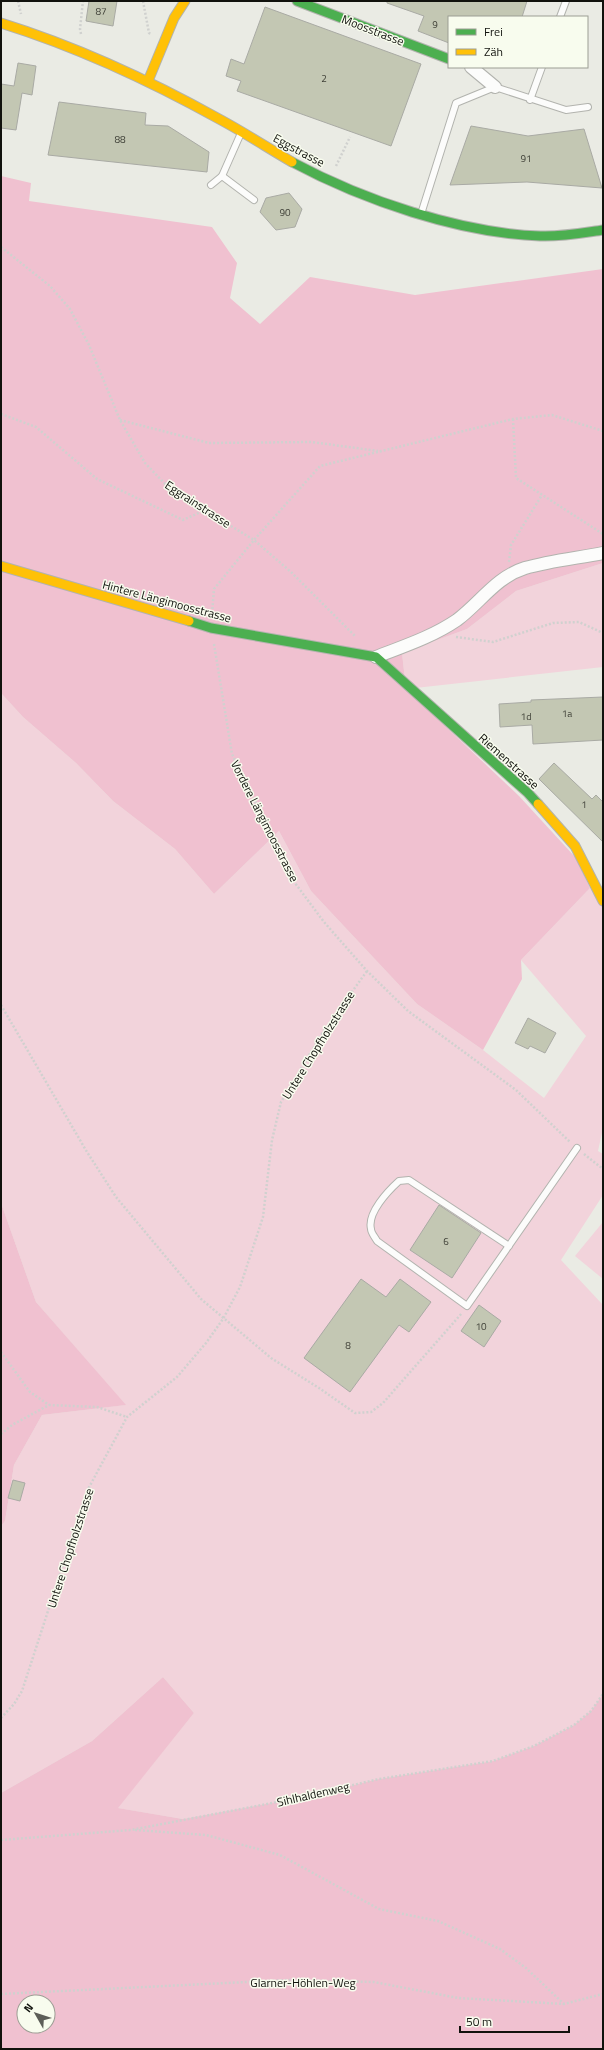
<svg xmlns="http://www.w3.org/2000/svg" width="604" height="2050" font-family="'Titillium Web',sans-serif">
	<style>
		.green { fill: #f2d3db }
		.forest { fill: #f0c1d0; fill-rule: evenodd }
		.building { fill: #c3c7b3; stroke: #a9aaa4 }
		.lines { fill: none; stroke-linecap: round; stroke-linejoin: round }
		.lane-casing { stroke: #b2b3ae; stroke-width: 8 }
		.street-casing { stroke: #b2b3ae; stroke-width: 14 }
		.fast-casing { stroke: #b2b3ae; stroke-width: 11 }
		.slow-casing { stroke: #b2b3ae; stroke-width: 11 }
		.path { stroke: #d0d1cf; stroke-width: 2.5; stroke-dasharray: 2 2; stroke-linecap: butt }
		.lane { stroke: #fcfcfb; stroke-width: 6 }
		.street { stroke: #fcfcfb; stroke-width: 12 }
		.fast { stroke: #4caf50; stroke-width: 9 }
		.slow { stroke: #ffc107; stroke-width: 9 }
		.labels { text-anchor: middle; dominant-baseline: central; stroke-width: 3; stroke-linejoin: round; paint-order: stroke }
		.number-label { font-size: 10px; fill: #3e3f36 }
		.street-label { font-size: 12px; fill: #11120d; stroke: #f8fcee }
	</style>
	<rect width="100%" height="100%" fill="#eaebe4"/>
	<!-- green -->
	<g class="green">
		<path d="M603,563v104l-197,22 -4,-36 65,-24 49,-38z"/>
		<path d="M1,693l22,24 53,46 37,38 62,48 39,45 65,-63 32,60 106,113 66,46 61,48 42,-62 -65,-76 69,-72 13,11v229l-5,23 5,3v41l-42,65 42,45v389l-12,17 -17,14 -40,21 -41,15 -114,18 -86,20 -110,20 -66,-11 77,-95 -31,-36 -71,64 -91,52v-267l4,-5 9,-56 28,-50 83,-10 -89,-103 -35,-99z"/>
		<path d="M603,1222v57l-28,-23z"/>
	</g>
	<!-- forest -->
	<g class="forest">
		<path d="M1,176l30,7 -2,18 183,26 25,36 -7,35 30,26 50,-47 105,18 188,-26v294l-87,28 -49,38 -65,24 4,36 113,107 57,62 14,30 -69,72 1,19 -39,71 -66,-46 -106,-113 -32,-60 -65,63 -39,-45 -62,-48 -37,-38 -53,-46 -22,-24z"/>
		<path d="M1,1203l35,99 90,103 -84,10 -28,50 -9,56 -4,5z"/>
		<path d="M163,1677l31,36 -76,95 65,11 110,-20 86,-20 114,-18 41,-15 40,-21 17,-14 12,-17v355h-602v-256l91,-52zM24,2002h24v24h-24z"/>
	</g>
	<!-- building -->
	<g class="building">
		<path d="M89,1h28l-4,25 -27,-5z"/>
		<path d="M387,1h140l-5,16h-73v26l-31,-12 6,-15 -37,-13z"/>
		<path d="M265,7l156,57 -30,82 -154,-55 4,-10 -15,-5 5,-17 13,5z"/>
		<path d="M18,63l18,3 -4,29 -10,-2 -6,37 -15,-2v-44l13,2z"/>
		<path d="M59,102l87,11 -1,12 23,1 41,26 -2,20 -159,-17z"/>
		<path d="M471,126l57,10 56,-7 18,59 -75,-6 -77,3z"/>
		<path d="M289,193l13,16 -7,18 -19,3 -16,-18 6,-14z"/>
		<path d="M603,697v43l-70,4 -1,-19 -32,2 -1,-23 32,-2v-2z"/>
		<path d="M554,763l38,36 4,-4 7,7v40l-64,-63z"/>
		<path d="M528,1018l28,15 -11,20 -15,-7 -2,3 -13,-6z"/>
		<path d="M439,1205l42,28 -29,45 -42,-28z"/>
		<path d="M361,1279l25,18 14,-18 31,23 -22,30 -10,-7 -49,67 -46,-34z"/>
		<path d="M479,1305l22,16 -17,26 -23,-16z"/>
		<path d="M13,1480l12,3 -5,18 -12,-3z"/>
	</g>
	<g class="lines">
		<defs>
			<g id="lane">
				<path d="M560,17l6,-16"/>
				<path d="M530,100l12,-33"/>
				<path d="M222,176l32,24"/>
				<path d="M211,185l11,-9 19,-43"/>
				<path d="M421,214l35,-111 39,-16 71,23 22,-3"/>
				<path d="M509,1246l-100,-66 -10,1c-11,10 -32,32 -28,48 0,4 4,8 6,12l90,65 110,-158"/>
			</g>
			<g id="street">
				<path d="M471,67l24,20"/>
				<path d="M376,657c28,-11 56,-20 81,-37 23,-17 39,-43 68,-52 24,-7 52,-10 78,-15"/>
			</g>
			<g id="fast">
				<path d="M297,1l152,58"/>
				<path d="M292,162c71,38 167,71 248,74 21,1 42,-3 63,-6"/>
				<path d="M189,621l22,7 165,29 152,136 10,11"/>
			</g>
			<g id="slow">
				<path d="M1,23c77,24 150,58 220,97 24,13 47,28 71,42"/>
				<path d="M148,81l26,-63 11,-17"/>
				<path d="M1,566l188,55"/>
				<path d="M538,804l37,42 28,55"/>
			</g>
		</defs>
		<!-- lane casing -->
		<use href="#lane" class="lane-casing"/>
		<!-- street casing -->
		<use href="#street" class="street-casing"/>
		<!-- fast casing -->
		<use href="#fast" class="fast-casing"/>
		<!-- slow casing -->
		<use href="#slow" class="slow-casing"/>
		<!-- path -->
		<g class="path">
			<path d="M18,1l3,13"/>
			<path d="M143,1l6,32 3,1"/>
			<path d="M81,34l-1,-5 3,-28"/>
			<path d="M336,166l14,-29"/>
			<path d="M1,247l49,39 20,23 19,36 31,75 25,43 25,26 84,51 37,32 65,65"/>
			<path d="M1,414l35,13 61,52 86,41 22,-10"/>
			<path d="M513,419l3,59 87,56"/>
			<path d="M120,420l89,23 103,-1 66,9"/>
			<path d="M509,562l2,-17 31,-50"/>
			<path d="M212,613l2,-24 40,-49 66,-74 193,-47 39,-4 51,16"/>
			<path d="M456,637l37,5 60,-19 26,-1 24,11"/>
			<path d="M214,644l18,110 63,129 29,39 43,49 41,40 108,79 54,52"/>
			<path d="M1,1005l86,147 29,45 85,102 70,59 48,30 36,25 16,-1 12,-9 79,-90"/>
			<path d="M584,1154l19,15"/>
			<path d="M1,1352l29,40 19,13"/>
			<path d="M1,1434l11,-9 37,-20 48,2 30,10"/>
			<path d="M1,1718l13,-14 8,-13 65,-200 40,-74 50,-40 29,-34 17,-24 17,-32 23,-70 9,-77 9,-38 42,-70 44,-61"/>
			<path d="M135,1830l71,5 74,20 99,54 59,12 62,28 26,19 38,36"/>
			<path d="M1,1840l130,-10 162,-31 86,-20 114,-18 41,-15 40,-21 17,-14 12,-17"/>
			<path d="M1,1994l287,-14 86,2 84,16 106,6 39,-10"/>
		</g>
		<!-- lane -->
		<use href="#lane" class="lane"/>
		<!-- street -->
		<use href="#street" class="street"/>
		<!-- fast -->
		<use href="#fast" class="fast"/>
		<!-- slow -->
		<use href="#slow" class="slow"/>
	</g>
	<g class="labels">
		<!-- number labels -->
		<g class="number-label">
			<text x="101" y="11">87</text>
			<text x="435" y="24">9</text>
			<text x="324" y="78">2</text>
			<text x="120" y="139">88</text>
			<text x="526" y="158">91</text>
			<text x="285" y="212">90</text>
			<text x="567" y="713">1a</text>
			<text x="526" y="716">1d</text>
			<text x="584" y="804">1</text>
			<text x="446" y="1241">6</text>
			<text x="481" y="1326">10</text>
			<text x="348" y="1345">8</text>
		</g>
		<!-- street labels -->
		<g class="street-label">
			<text transform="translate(373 30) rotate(21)">Moosstrasse</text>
			<text transform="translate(299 150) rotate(28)">Eggstrasse</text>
			<text transform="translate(198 504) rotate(33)">Eggrainstrasse</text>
			<text transform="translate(167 601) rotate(15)">Hintere Längimoosstrasse</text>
			<text transform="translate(509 761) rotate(42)">Riemenstrasse</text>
			<text transform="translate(265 821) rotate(63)">Vordere Längimoosstrasse</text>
			<text transform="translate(318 1045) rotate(-58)">Untere Chopfholzstrasse</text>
			<text transform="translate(70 1548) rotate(-72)">Untere Chopfholzstrasse</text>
			<text transform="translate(313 1794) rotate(-13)">Sihlhaldenweg</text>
			<text x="303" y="1982">Glarner-Höhlen-Weg</text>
		</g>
	</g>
	<!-- border -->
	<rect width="604" height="2050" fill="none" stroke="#11120d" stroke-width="4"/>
	<!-- legend -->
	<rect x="448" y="16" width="140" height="52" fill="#f8fcee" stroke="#9c9e94"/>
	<rect x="456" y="29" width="20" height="6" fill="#4caf50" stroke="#9c9e94"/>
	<text x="484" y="36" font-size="12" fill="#11120d">Frei</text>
	<rect x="456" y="49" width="20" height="6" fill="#ffc107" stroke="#9c9e94"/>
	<text x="484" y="56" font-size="12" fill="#11120d">Zäh</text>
	<!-- north arrow -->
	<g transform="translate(36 2014) rotate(309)"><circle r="19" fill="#f8fcee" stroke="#9c9e94"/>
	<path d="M0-3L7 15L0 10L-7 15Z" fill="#5d5e58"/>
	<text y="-6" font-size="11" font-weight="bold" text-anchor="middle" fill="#11120d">N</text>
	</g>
	<!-- scale -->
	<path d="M460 2026v6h109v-6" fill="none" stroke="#11120d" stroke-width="2"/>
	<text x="466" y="2026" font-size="12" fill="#11120d" stroke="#f8fcee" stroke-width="3" paint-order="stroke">50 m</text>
</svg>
